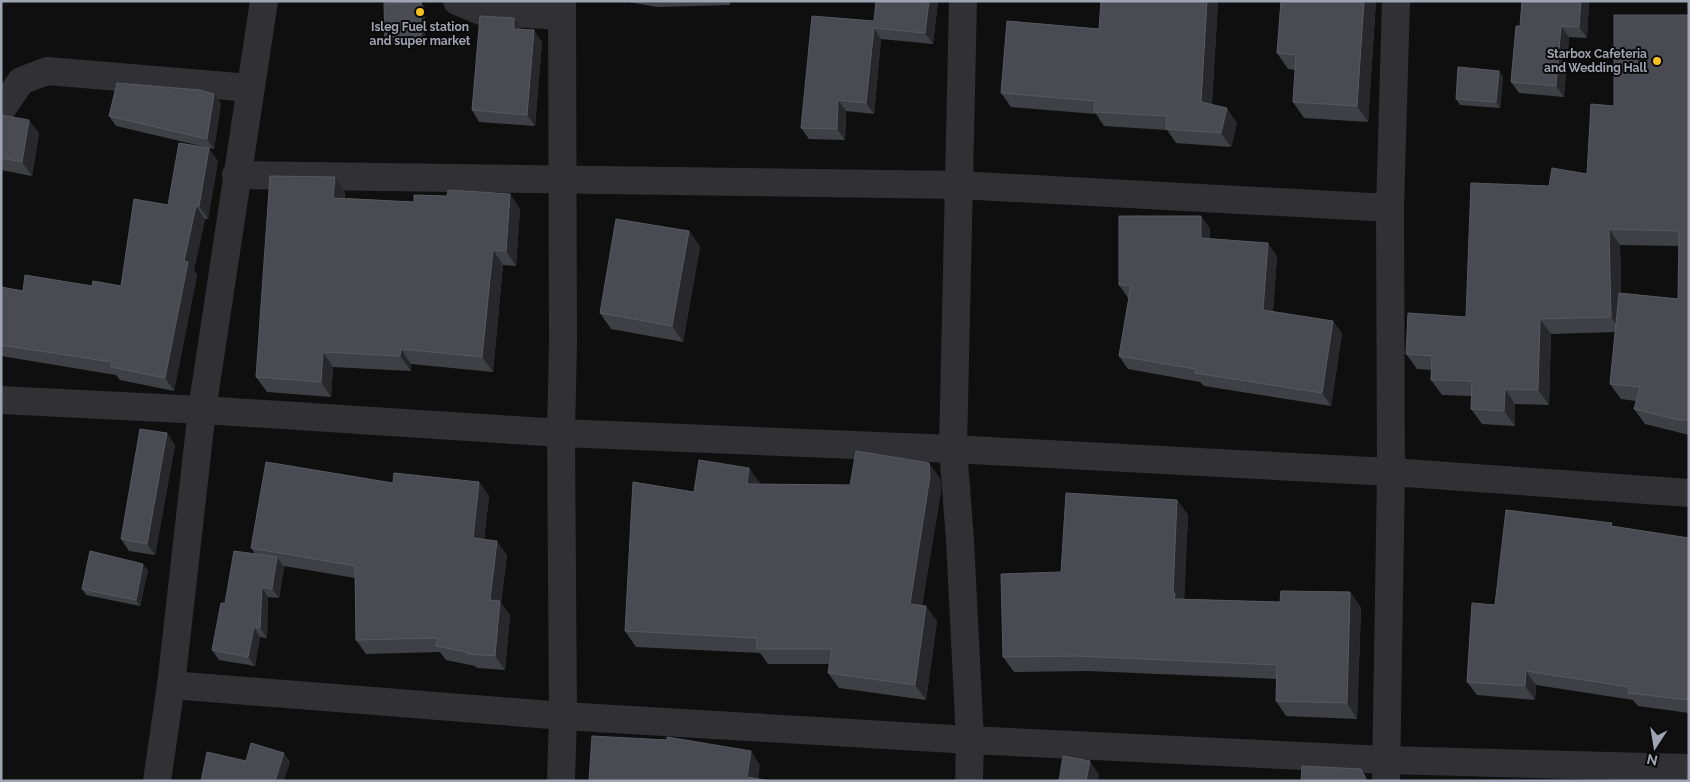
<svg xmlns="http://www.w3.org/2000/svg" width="1690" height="782" font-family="Raleway,sans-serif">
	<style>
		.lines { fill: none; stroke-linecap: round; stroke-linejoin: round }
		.minor { stroke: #303035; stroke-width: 28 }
		.wall { fill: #3f4046; fill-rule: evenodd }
		.shaded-wall { fill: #28282c }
		.building { fill: #4a4b52; stroke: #575961 }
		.poi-dot { fill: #f6c121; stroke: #0a0a0b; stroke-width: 2 }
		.labels { text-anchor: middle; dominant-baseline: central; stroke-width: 4; stroke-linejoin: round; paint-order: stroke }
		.poi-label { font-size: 12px; font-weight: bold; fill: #9fa4b2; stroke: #0a0a0b }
	</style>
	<rect width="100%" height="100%" fill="#0f0f10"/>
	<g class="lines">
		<!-- minor -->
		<g class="minor">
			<path d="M457,1l24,10 81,5"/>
			<path d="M963,1l-10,448 7,91 10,200 -1,41"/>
			<path d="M1,110l20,-29 26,-10 203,17"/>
			<path d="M236,175l723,10 431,23"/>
			<path d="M1,400l201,10 359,23 392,16 438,23 298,21"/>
			<path d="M171,685l392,31 407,24 416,20 303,8"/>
			<path d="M157,781l14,-96 31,-275 62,-409"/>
			<path d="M561,781l2,-65 -2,-283 2,-89 -1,-343"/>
			<path d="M1386,781l5,-309 -1,-264 6,-207"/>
		</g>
	</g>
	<!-- wall -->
	<g class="wall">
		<path d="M623,1h107v4l-73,2z"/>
		<path d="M876,1h62l-5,43 -52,-5 -7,75 -28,-3 -1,29 -36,-1 -8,-11 73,-107z"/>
		<path d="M1101,1h117l-6,103 25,19 -6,24 -55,-4 -9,-13 -63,-4 -8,-12 -85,-7 -10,-14 98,-64z"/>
		<path d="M1281,1h95l-8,121 -64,-4 -11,-16 2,-32 -7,-1 -11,-16z"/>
		<path d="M1589,1l-2,37 -18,-1 -5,60 -45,-4 -8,-11 9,-56z"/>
		<path d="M421,2l4,6v36l-35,1 -5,-6z"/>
		<path d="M1689,15v420l-44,-11 -11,-15 2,-8 -15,-2 -11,-15 5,-52 -64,2 -2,71 -34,-1v22l-33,-2 -11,-15 1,-13 -30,-1 -11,-15 1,-10 -15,-1 -11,-15 60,-37 83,-131 38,-12 27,-68zM1620,245l59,1 -1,53 -57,-6z"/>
		<path d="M522,29l20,13 -7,84 -56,-4 -7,-12z"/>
		<path d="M1499,71l4,6 -3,31 -40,-3 -4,-6z"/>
		<path d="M221,103l-7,46 -98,-23 -7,-10z"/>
		<path d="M1,115l38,18 -7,43 -31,-6z"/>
		<path d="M218,161l-10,58h-3l-11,51 3,5 -23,116 -54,-11 -4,-5 -115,-19v-69l22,4 69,-5h29z"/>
		<path d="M335,177l10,15v6l69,4 33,-6 63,-2 10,15 -4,57 -13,-1 -10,107 -82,-8v7l-78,-4 -2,30 -64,-5 -11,-15z"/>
		<path d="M1201,216l9,13v10l67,17 -4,56 60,9 9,13 -11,72 -127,-20 -4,-4 -72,-13 -9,-13 10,-58h-1l-9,-13z"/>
		<path d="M689,231l11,16 -17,95 -72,-13 -11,-16z"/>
		<path d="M175,445l-20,110 -26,-4 -8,-12z"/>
		<path d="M749,468l11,16 90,1 90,-7 1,13 -19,114 15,16 -11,79 -87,-12 -11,-15 1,-9h-61l-8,-11 -124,-6 -11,-16 69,-139z"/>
		<path d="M479,482l10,14 -5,43 23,16 -6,48 9,12 -5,55 -28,-2 -2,-2 -29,-6 -6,-8 -74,2 -10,-14 -1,-62 -71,-12v1l-5,31 -11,-1 -1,41 -7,-1 -5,29 -36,-6 -7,-10 43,-96 -4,-6 142,-65z"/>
		<path d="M1177,500l11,15 -4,84 96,3 70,-10 11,16 -4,111 -71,-3 -10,-15 1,-22 -189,-8 -74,1 -11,-15 58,-85z"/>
		<path d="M1614,527l75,11v175l-51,-7 -5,-6 -97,-15 -1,15 -58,-5 -10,-13 28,-77z"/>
		<path d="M148,570l-8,36 -54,-11 -4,-6z"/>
	</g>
	<!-- shaded-wall -->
	<g class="shaded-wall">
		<path d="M929,1h9l-5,43 -8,-11z"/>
		<path d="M1207,1h11l-7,115 -10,-14z"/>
		<path d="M1364,1h12l-8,121 -11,-16z"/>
		<path d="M1581,1h8l-2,37 -8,-11z"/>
		<path d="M421,2l4,6v36l-4,-6z"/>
		<path d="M514,18l8,11h-8z"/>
		<path d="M1561,26l8,11 -5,60 -8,-11z"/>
		<path d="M874,28l7,11 -7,75 -8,-11z"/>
		<path d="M534,30l8,12 -7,84 -8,-11z"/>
		<path d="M1499,71l4,6 -3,31 -4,-6z"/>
		<path d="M214,94l7,9 -7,46 -7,-10z"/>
		<path d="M838,100l8,11 -1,29 -8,-11z"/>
		<path d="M1227,108l10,15 -6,24 -10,-14z"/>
		<path d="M29,120l10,13 -7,43 -10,-14z"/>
		<path d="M209,148l9,13 -10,58 -9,-13z"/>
		<path d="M335,177l10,15 -1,21 -11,-15z"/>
		<path d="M510,194l10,15 -4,57 -10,-15z"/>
		<path d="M196,206l9,13 -11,51 3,5 -23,116 -9,-13 19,-117z"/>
		<path d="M1201,216l9,13v22l-9,-13z"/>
		<path d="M1609,229l11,16 2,87 -11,-15z"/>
		<path d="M689,231l11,16 -17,95 -11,-16z"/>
		<path d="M1268,243l9,13 -5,67 -9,-13z"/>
		<path d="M493,250l10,15 -10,107 -11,-15z"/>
		<path d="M1540,319l11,15 -2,71 -11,-15z"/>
		<path d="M1333,321l9,13 -11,72 -9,-13z"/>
		<path d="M401,349l10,15v7l-11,-15z"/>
		<path d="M323,352l10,15 -2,30 -10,-15z"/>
		<path d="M1505,389l10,15v22l-11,-15z"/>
		<path d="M167,433l8,12 -20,110 -8,-11z"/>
		<path d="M929,463l11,15 1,13 -21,128 -10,-15z"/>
		<path d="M749,468l11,15 -2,16 -11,-15z"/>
		<path d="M479,482l10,14 -6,56 -10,-14z"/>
		<path d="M1177,500l11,15 -4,90 -10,-6 -1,-6z"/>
		<path d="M497,541l10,14 -6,48 9,12 -5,55 -10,-14 -5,-56z"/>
		<path d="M277,557l7,10 -5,31 -7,-9z"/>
		<path d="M143,564l5,6 -8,36 -4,-6z"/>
		<path d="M262,587l6,10 -1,41 -7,-10z"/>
		<path d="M1350,592l11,16 -4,111 -10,-16z"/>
		<path d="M926,606l11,15 -11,79 -11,-15z"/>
		<path d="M254,627l6,10 -5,29 -7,-9z"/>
		<path d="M1526,671l10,14 -1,15 -10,-14z"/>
		<path d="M751,751l9,14 -2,16 -11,-4z"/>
		<path d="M284,753l6,9 -6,19h-9z"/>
		<path d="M1090,761l9,14 -1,6h-12z"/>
		<path d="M1361,769l8,12h-5z"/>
	</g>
	<!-- building -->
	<g class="building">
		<path d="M876,1h53l-4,32 -51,-5 -8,75 -28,-3 -1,29 -36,-1 11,-112 62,5z"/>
		<path d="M1101,1h106l-6,101 26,6 -6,25 -55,-4 1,-13 -73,-4 1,-11 -94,-8 6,-72 92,8z"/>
		<path d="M1281,1h83l-7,105 -64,-4 3,-47 -19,-2z"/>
		<path d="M1522,1h59l-2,26 -18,-1 -5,60 -45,-4 5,-56h4z"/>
		<path d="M421,2v36l-36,1 -1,-36z"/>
		<path d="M1614,15h75v405h-11l-44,-11 6,-22 -30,-3 9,-91 59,6 1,-68 -70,-2 2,88 -71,2 -2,71 -33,-1 -1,22 -33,-2 1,-28 -41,-1 1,-24 -26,-2 2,-41 58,4 5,-134 78,3 3,-18 35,6 4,-70 23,2z"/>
		<path d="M480,16l34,2v11l20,1 -7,85 -55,-5z"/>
		<path d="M1458,67l41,4 -3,31 -40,-3z"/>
		<path d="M117,83l83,7 14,4 -7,45 -98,-23z"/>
		<path d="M1,115l28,5 -7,42 -21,-4z"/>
		<path d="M179,143l30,5 -10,58h-3l-12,55 4,1 -23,116 -54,-11 1,-5 -111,-17v-58l22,4 2,-16 67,11 1,-5 28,5 13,-87 34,6z"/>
		<path d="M270,176l65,1 -2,21 81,4v-7l33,1 1,-6 62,4 -4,57 -13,-1 -11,107 -81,-8 -1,7 -77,-4 -2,30 -65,-5z"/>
		<path d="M1119,216h82v22l67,5 -5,67 70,11 -11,72 -127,-20v-4l-76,-13 12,-71h-12z"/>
		<path d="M616,219l73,12 -17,95 -72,-13z"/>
		<path d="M140,429l27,4 -20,111 -26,-5z"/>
		<path d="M856,451l73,12 1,13 -20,128 16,2 -11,79 -87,-12 4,-24h-75v-11l-132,-7 8,-149 61,10 5,-32 50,8 -2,16 103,1z"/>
		<path d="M266,462l127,21 1,-10 85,9 -6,56 24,3 -7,59 10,1 -5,55 -28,-2v-2l-31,-6 2,-8 -82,2 -1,-74 -104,-18z"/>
		<path d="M1066,493l111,7 -4,93h2l-1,6 106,3 1,-11 69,1 -3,111 -71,-2 1,-36 -200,-9 -74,1 -2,-83 60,-2z"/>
		<path d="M1506,510l106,13 -1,3 78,12v162l-61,-7 1,-6 -103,-16 -1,15 -58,-4 5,-79 23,2z"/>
		<path d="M90,551l53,13 -7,36 -54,-11z"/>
		<path d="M234,551l43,6 -5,32 -10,-2 -2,41 -6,-1 -6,30 -36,-7 9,-47h4z"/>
		<path d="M592,736l75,4v-3l84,14 -4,26 24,4h-182z"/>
		<path d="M251,743l33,10 -9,28h-74l6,-29 39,9z"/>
		<path d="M1063,756l27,5 -4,20h-27z"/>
		<path d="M1302,766l59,3 4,8 -1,4h-63z"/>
	</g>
	<!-- markers -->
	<g class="poi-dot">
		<circle cx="420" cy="12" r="5"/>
		<circle cx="1657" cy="61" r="5"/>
	</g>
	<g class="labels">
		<!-- poi labels -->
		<g class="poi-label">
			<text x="420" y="27">Isleg Fuel station<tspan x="420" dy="14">and super market</tspan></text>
			<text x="1647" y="54" text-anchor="end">Starbox Cafeteria<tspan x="1647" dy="14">and Wedding Hall</tspan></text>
		</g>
	</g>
	<!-- border -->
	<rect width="1690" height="782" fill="none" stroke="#9fa4b2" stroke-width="5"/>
	<!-- north arrow -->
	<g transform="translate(1655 747) rotate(192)" stroke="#0a0a0b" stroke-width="4" paint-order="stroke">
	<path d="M0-4L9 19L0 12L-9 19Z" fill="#9fa4b2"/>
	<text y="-8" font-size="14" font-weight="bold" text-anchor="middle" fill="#9fa4b2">N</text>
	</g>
</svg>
